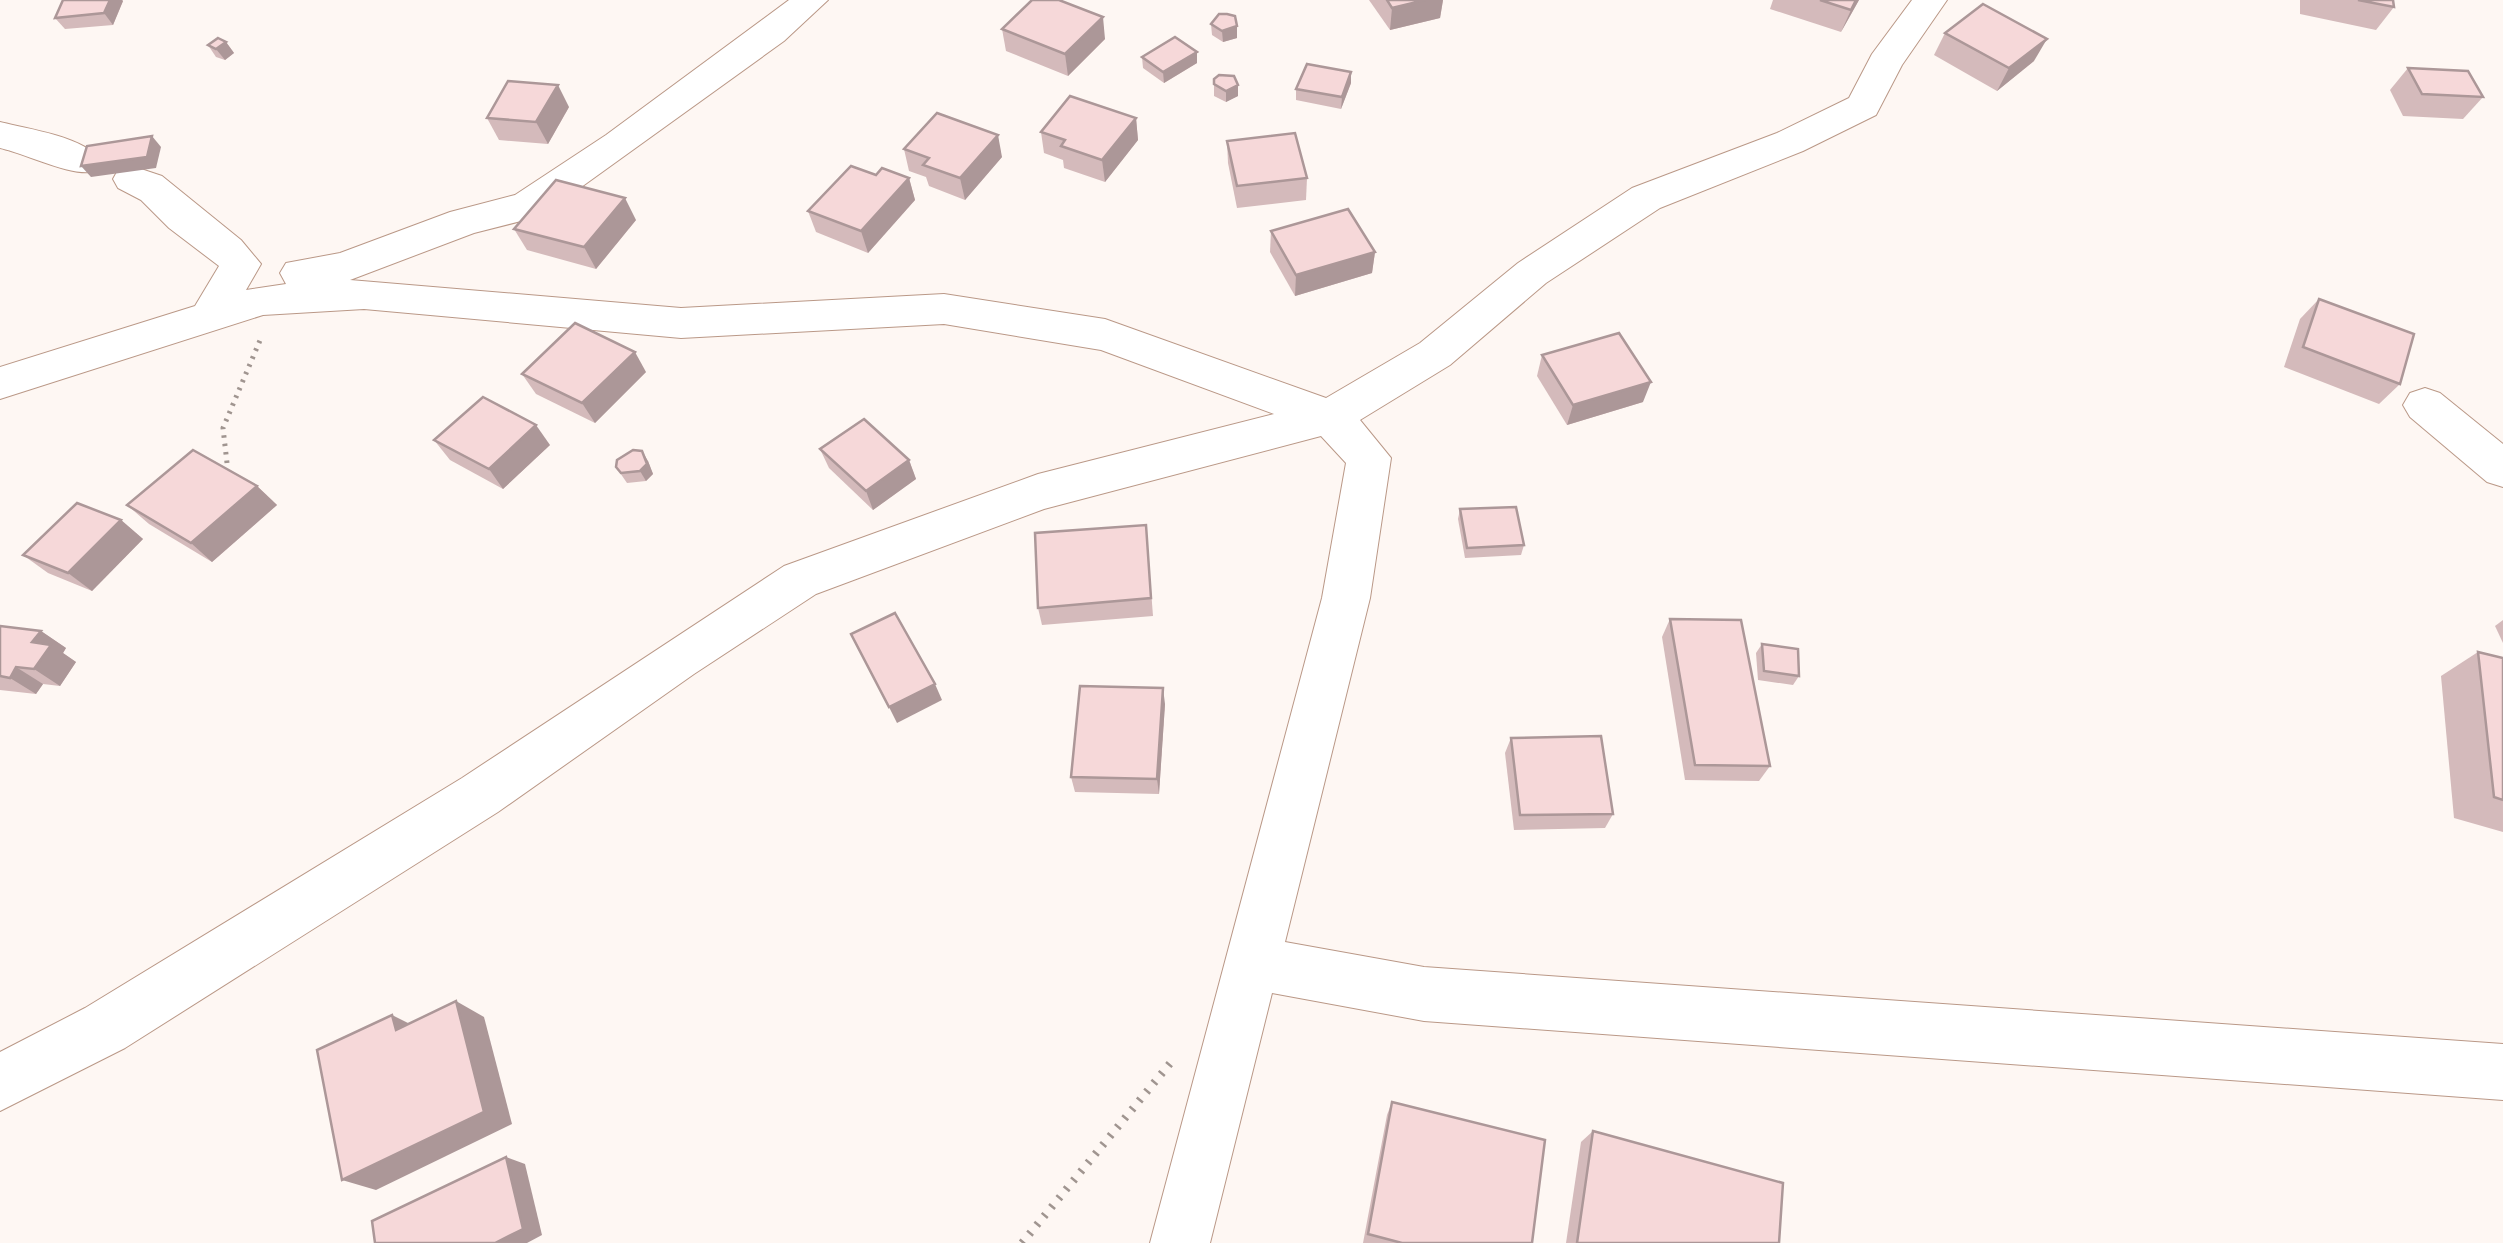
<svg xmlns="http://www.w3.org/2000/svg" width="2503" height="1243" font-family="Helvetica,sans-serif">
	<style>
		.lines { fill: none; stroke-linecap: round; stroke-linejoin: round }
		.minor-casing { stroke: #ba9887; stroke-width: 2 }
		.path-far1 { stroke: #a09590; stroke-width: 5; stroke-dasharray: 2.5 6; stroke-linecap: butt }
		.path { stroke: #a09590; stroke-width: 8; stroke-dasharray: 2.5 9; stroke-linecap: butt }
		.minor { fill: #fff; fill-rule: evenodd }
		.wall { fill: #d4babb }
		.shaded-wall { fill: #ac9798 }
		.building { fill: #f6d8d9; stroke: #ac9798; stroke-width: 2.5 }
	</style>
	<rect width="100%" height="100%" fill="#fef7f3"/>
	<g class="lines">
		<defs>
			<g id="minor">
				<path d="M789,0h39l-44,41 -243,175 -67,17 -124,47 331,28 263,-14 161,25 221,79 94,-55 98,-80 114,-75 145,-55 72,-35 23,-44 40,-54h35l-45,65 -26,50 -73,36 -143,57 -114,75 -96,82 -90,55 31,38 -21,140 -85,344 139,25 1079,77v56l-1079,-79 -152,-28 -62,250h-60l172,-645 24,-135 -25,-27 -277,73 -228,85 -122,80 -196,138 -373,236 -125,63v-59l85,-44 377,-230 322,-212 254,-92 236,-60 -173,-64 -157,-26 -263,14 -317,-29 -101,6 -263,84v-32l195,-61 24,-40 -50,-38 -28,-28 -23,-12 -5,-9 5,-9 14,-4 30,10 79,64 20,24 -15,26 40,-6 -6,-11 6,-10 54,-10 110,-41 65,-17 91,-60z"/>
				<path d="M0,122c28,7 87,15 102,40l-6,9c-23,7 -69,-17 -96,-23z"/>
				<path d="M2425,388l15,5 63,51v43l-16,-5 -77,-65 -7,-12 7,-12z"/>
			</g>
		</defs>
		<!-- minor casing -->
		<use href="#minor" class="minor-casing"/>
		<!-- path-far1 -->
		<path class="path-far1" d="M227,463l-4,-35 38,-90"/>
		<!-- path -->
		<path class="path" d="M1022,1243l150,-182"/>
		<!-- minor -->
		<use href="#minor" class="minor"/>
	</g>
	<!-- wall -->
	<g class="wall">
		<path d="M63,0h59l1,1 -10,24 -48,4 -10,-11z"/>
		<path d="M1369,0h74l-3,18 -50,12z"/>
		<path d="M1773,0h86l-18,32 -71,-23z"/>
		<path d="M2300,0h93l1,7 -18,23 -76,-16z"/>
		<path d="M1211,24l26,14 -14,4 -11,-7z"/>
		<path d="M1002,29l103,10 -37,37 -62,-25z"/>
		<path d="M1945,33l89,28 -37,30 -63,-36z"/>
		<path d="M226,42l8,11 -9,7 -9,-3 -8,-12z"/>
		<path d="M1197,52v11l-33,20 -21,-15 -1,-11z"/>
		<path d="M2408,68l75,29 -20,22 -60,-3 -13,-26z"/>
		<path d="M1351,83l-10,26 -45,-9v-11z"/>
		<path d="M1214,84l24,12 -12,6 -12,-6z"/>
		<path d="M569,107l-21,37 -49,-4 -12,-22z"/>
		<path d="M1136,118l2,22 -33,42 -41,-14 -1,-8 -19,-7 -3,-21z"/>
		<path d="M1227,141l80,37 -1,22 -69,8 -9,-45z"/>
		<path d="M904,149l98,8 -37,43 -36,-14 -3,-9 -17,-6z"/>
		<path d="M876,175l33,3 6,22 -47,53 -52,-21 -8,-21z"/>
		<path d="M636,220l-40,49 -69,-19 -13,-21z"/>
		<path d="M1271,231l104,21 -3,21 -77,23 -25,-44z"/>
		<path d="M2319,299l81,85 -21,20 -95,-37 16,-48z"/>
		<path d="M1542,355l101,47 -76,23 -30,-49z"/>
		<path d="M646,372l-51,51 -59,-29 -14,-20z"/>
		<path d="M434,440l116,5 -47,44 -53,-29z"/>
		<path d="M820,449l89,11 7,19 -43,31 -44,-42z"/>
		<path d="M648,461l5,13 -7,7 -19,2 -11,-16z"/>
		<path d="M257,486l20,19 -65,57 -63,-38 -22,-19z"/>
		<path d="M1460,509l64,36 -3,10 -56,3 -7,-39z"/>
		<path d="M121,520l22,19 -51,52 -44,-18 -25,-18z"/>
		<path d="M1146,525l7,91 -111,9 -4,-17z"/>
		<path d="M1670,619l100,147 -11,15 -74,-1 -23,-143z"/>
		<path d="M2503,620v23l-8,-17z"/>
		<path d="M0,626l41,5 25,17 -3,5 13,9 -16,24 -17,-2 -7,10 -36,-4z"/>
		<path d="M1762,644l37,32 -6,9 -35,-5 -2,-27z"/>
		<path d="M2478,652l25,6v174l-49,-14 -13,-142z"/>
		<path d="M1165,704l-6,90 -84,-2 -4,-15z"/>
		<path d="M1511,738l102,76 -8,14 -91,2 -9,-77z"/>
		<path d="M1392,1102l140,141h-169l24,-128z"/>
		<path d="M1593,1131l186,112h-213l15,-101z"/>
	</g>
	<!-- shaded-wall -->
	<g class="shaded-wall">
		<path d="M110,0h12l1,1 -10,24 -9,-12z"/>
		<path d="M1425,0h18l-3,18 -50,12 2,-22z"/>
		<path d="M1856,0h3l-18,32 10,-22z"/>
		<path d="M1103,17l2,22 -37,37 -3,-22z"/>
		<path d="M1237,26v12l-14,4 -1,-11z"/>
		<path d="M2047,39l-13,22 -37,30 12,-23z"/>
		<path d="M226,42l8,11 -9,7 -9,-11z"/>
		<path d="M1197,52v11l-33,20 -1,-11z"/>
		<path d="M1351,72v11l-10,26 1,-12z"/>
		<path d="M558,85l11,22 -21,37 -12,-22z"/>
		<path d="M1238,85v11l-12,6v-11z"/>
		<path d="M1136,118l2,22 -33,42 -3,-22z"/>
		<path d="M998,135l4,22 -37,43 -5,-22z"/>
		<path d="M152,136l9,11 -5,21 -65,9 -10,-11z"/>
		<path d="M909,178l6,22 -47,53 -7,-22z"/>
		<path d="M625,198l11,22 -40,49 -12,-22z"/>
		<path d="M1375,252l-3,21 -77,23 1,-21z"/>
		<path d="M635,352l11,20 -51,51 -13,-20z"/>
		<path d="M1651,382l-8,20 -76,23 6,-20z"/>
		<path d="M536,425l14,20 -47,44 -14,-20z"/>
		<path d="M642,451l6,10 5,13 -7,7 -6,-10z"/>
		<path d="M909,460l7,19 -43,31 -7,-19z"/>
		<path d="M257,486l20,19 -65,57 -21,-19z"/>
		<path d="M121,520l22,19 -51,52 -24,-18z"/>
		<path d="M41,631l25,17 -3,5 13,9 -16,24 -26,-17 -2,-27z"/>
		<path d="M16,667l27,17 -7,10 -26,-16z"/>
		<path d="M935,684l7,16 -45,23 -8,-16z"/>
		<path d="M1163,688l2,16 -6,90 -2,-15z"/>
		<path d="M456,1001l28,16 28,107 -136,66 -34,-10z"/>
		<path d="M392,1015l30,15h-26z"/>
		<path d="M506,1157l19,7 17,71 -15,8h-32z"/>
	</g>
	<!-- building -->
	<g class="building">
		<path d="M63,0h47l-6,13 -49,5z"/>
		<path d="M1032,0h27l44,17 -38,37 -63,-25z"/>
		<path d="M1387,0h38l-33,8z"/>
		<path d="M1820,0h36l-5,10z"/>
		<path d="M2358,0h35l1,7z"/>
		<path d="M1983,4l64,35 -38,29 -64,-35z"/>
		<path d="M1219,14h8l8,2 2,10 -15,5 -11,-7z"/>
		<path d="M1175,37l22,15 -34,20 -21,-15z"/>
		<path d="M218,38l8,4 -10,7 -8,-4z"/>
		<path d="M1307,64l44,8 -9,25 -46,-8z"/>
		<path d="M2408,68l60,3 15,26 -61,-3z"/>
		<path d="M1219,75l15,1 4,9 -12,6 -12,-7v-5z"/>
		<path d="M508,81l50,4 -22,37 -49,-4z"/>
		<path d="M1070,96l66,22 -34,42 -41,-14 4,-6 -24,-8z"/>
		<path d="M937,113l61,22 -38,43 -37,-13 6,-7 -25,-9z"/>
		<path d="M1295,133l12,45 -70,8 -10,-45z"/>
		<path d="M152,136l-5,21 -66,9 6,-20z"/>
		<path d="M851,166l25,9 6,-7 27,10 -48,53 -53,-20z"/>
		<path d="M556,180l69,18 -41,49 -70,-18z"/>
		<path d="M1348,209l27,43 -79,23 -25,-44z"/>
		<path d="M2319,299l95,35 -14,50 -97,-37z"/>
		<path d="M575,323l60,29 -53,51 -60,-29z"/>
		<path d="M1619,333l32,49 -78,23 -31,-50z"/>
		<path d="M483,397l53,28 -47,44 -55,-29z"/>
		<path d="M864,419l45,41 -43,31 -46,-42z"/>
		<path d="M193,450l64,36 -66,57 -64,-38z"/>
		<path d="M633,450l9,1 5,13 -7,7 -19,2 -5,-6 1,-7z"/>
		<path d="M77,503l44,17 -53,53 -45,-18z"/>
		<path d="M1516,507l8,38 -57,3 -7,-39z"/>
		<path d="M1146,525l5,73 -113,10 -3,-75z"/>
		<path d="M895,613l40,71 -46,23 -38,-73z"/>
		<path d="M1670,619l71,1 29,146 -75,-1z"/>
		<path d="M0,626l41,5 -9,11 19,3 -17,24 -18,-2 -6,11 -10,-2z"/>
		<path d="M1762,644l36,5 1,27 -35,-5z"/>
		<path d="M2478,652l25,6v142l-9,-3z"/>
		<path d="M1080,686l83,2 -6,91 -86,-2z"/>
		<path d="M1601,736l12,78 -93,1 -9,-77z"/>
		<path d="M456,1001l28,111 -142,68 -25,-130 75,-35 4,15z"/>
		<path d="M1392,1102l153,38 -13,103h-130l-34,-9z"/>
		<path d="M1593,1131l190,52 -4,60h-202z"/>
		<path d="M506,1157l17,72 -28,14h-120l-3,-22z"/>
	</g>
</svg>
